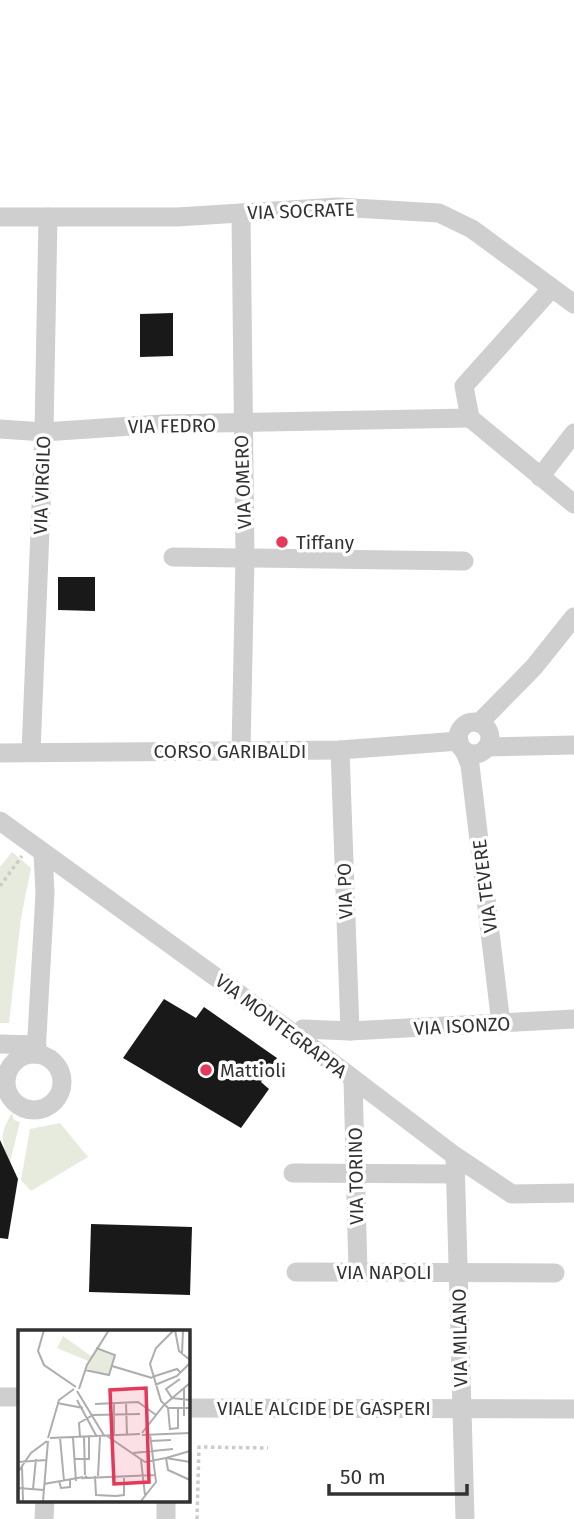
<svg xmlns="http://www.w3.org/2000/svg" width="574" height="1519" font-family="'Fira Sans',sans-serif">
	<style>
		.green { fill: #e6ebde }
		.building { fill: #191919 }
		.lines { fill: none; stroke-linecap: round; stroke-linejoin: round }
		.path { stroke: #ccc; stroke-width: 3.5; stroke-dasharray: 3.5 3.5; stroke-linecap: butt }
		.minor { stroke: #cfcfcf; stroke-width: 19 }
		.poi-dot { fill: #e43958; stroke: #fff; stroke-width: 2.5 }
		.labels { text-anchor: middle; dominant-baseline: central; stroke-width: 7; stroke-linejoin: round; paint-order: stroke }
		.street-label { font-size: 19px; fill: #323232; stroke: #fff }
		.poi-label { font-size: 19px; fill: #323232; stroke: #fff; text-anchor: start }
		.inset-road { fill: none; stroke: #adadad; stroke-width: 2 }
		.view { fill: #e43958; fill-opacity: 0.15; stroke: #e43958; stroke-width: 3.5 }
		.inset-edge { fill: none; stroke: #323232; stroke-width: 3.5 }
	</style>
	<rect width="100%" height="100%" fill="#fff"/>
	<!-- green -->
	<g class="green">
		<path d="M12,852l19,16 -10,50 -12,105h-9v-156z"/>
		<path d="M12,1113l2,7 6,2 -10,40c-10,-22 -10,-29 2,-49z"/>
		<path d="M60,1123l28,34 -57,34 -10,-11 9,-51z"/>
	</g>
	<!-- building -->
	<g class="building">
		<path d="M173,313v43l-33,1v-43z"/>
		<path d="M58,577h37v34l-37,-1z"/>
		<path d="M164,999l32,19 8,-11 73,51 -16,24 8,7 -28,39 -118,-70z"/>
		<path d="M0,1140l18,39 -10,60 -8,-1z"/>
		<path d="M91,1224l101,3 -2,68 -101,-3z"/>
	</g>
	<g class="lines">
		<!-- path -->
		<g class="path">
			<path d="M0,886l22,-30"/>
			<path d="M197,1519l2,-72 69,1"/>
		</g>
		<!-- minor -->
		<g class="minor">
			<path d="M241,213l4,345 -4,192"/>
			<path d="M0,217h177l160,-10 102,6 33,16 102,75"/>
			<path d="M470,418l-6,-32 88,-98"/>
			<path d="M470,418l104,86"/>
			<path d="M0,429l44,3 118,-8 308,-6"/>
			<path d="M540,477l34,-44"/>
			<path d="M173,557l291,4"/>
			<circle cx="474" cy="738" r="16"/>
			<path d="M479,723l55,-56 40,-50"/>
			<path d="M487,747l87,-2"/>
			<path d="M340,750l10,281"/>
			<path d="M464,750l6,15 31,259"/>
			<path d="M31,752l13,-320 4,-215"/>
			<path d="M0,753l340,-3 119,-9"/>
			<path d="M0,821l297,215 158,120 57,38 62,-1"/>
			<path d="M297,1036l6,-7 47,2 224,-12"/>
			<path d="M0,1044l37,1"/>
			<path d="M36,1054l9,-161 -2,-39"/>
			<circle cx="34" cy="1082" r="28"/>
			<path d="M353,1080l5,192"/>
			<path d="M455,1156l10,363"/>
			<path d="M293,1173l163,1"/>
			<path d="M296,1272l259,1"/>
			<path d="M0,1397h19"/>
			<path d="M187,1408l387,1"/>
			<path d="M44,1519l1,-19"/>
			<path d="M166,1519v-19"/>
		</g>
	</g>
	<!-- markers -->
	<g class="poi-dot">
		<circle cx="282" cy="542" r="7"/>
		<circle cx="206" cy="1070" r="7"/>
	</g>
	<g class="labels">
		<!-- street labels -->
		<g class="street-label">
			<text transform="translate(301 211) rotate(-2)">VIA SOCRATE</text>
			<text transform="translate(172 426) rotate(-1)">VIA FEDRO</text>
			<text transform="translate(243 482) rotate(-92)">VIA OMERO</text>
			<text transform="translate(42 485) rotate(-88)">VIA VIRGILO</text>
			<text x="230" y="751">CORSO GARIBALDI</text>
			<text transform="translate(485 886) rotate(-97)">VIA TEVERE</text>
			<text transform="translate(345 891) rotate(-92)">VIA PO</text>
			<text transform="translate(281 1026) rotate(37)">VIA MONTEGRAPPA</text>
			<text transform="translate(462 1026) rotate(-3)">VIA ISONZO</text>
			<text transform="translate(356 1176) rotate(-91)">VIA TORINO</text>
			<text x="384" y="1272">VIA NAPOLI</text>
			<text transform="translate(460 1338) rotate(-91)">VIA MILANO</text>
			<text x="324" y="1408">VIALE ALCIDE DE GASPERI</text>
		</g>
		<!-- poi labels -->
		<g class="poi-label">
			<text x="296" y="542">Tiffany</text>
			<text x="220" y="1070">Mattioli</text>
		</g>
	</g>
	<!-- overview -->
	<g transform="translate(18 1330)">
		<rect width="172" height="172" fill="#fff"/>
		<path d="M45,6l28,20 6,-6 18,5 -7,20 -21,-6 1,-8 -31,-13z" fill="#e6ebde"/>
		<path class="inset-road" d="M26,0l-6,21 6,14 32,22M157,0l4,21 11,9M164,24l1,-24M94,36l40,12M67,40l24,5 6,-20 -19,-7M134,47l25,-8 4,4M162,49l-14,10 6,9 18,2M137,55l22,-9 13,-13M166,58v28M61,59l8,-24 22,-35M59,61l28,46M59,70l20,37M108,72l1,33M39,73l26,5M96,73v33M77,74l43,-2 18,13M150,78l-7,-7 -11,-37 6,-16 18,-18M150,78l2,22M150,78h22M152,99l8,-1v-20M124,103l22,-28 26,-22M124,105l48,-2M89,106l38,26 21,-4 24,4M62,107l-1,-14 14,-8 47,-1M66,107l1,38M30,108l11,-38 15,-11M32,108l90,-4M42,108l4,43M55,108l3,43M132,111l21,-1M172,121l-24,7 2,12 22,10M115,123l40,-4M56,129h15v-22M123,130l4,35M0,132l28,-2M4,136l1,35M0,142l13,-19 16,-12M69,146l-3,2 72,-3M77,146l1,19 20,1 8,-1v-19M80,146l2,-39M41,151l2,7 9,-1v-7M26,154l39,-7M0,158l26,2M15,159l3,-30M25,171l5,-60M123,171l15,-19 -6,-48"/>
		<path class="view" d="M128,58l3,94 -35,2 -4,-94z"/>
		<rect width="172" height="172" class="inset-edge"/>
	</g>
	<!-- scale -->
	<path d="M329 1484v10h138v-10" fill="none" stroke="#323232" stroke-width="3.5"/>
	<text x="340" y="1484" font-size="21" fill="#323232" stroke="#ffffff" stroke-width="5" paint-order="stroke">50 m</text>
</svg>
